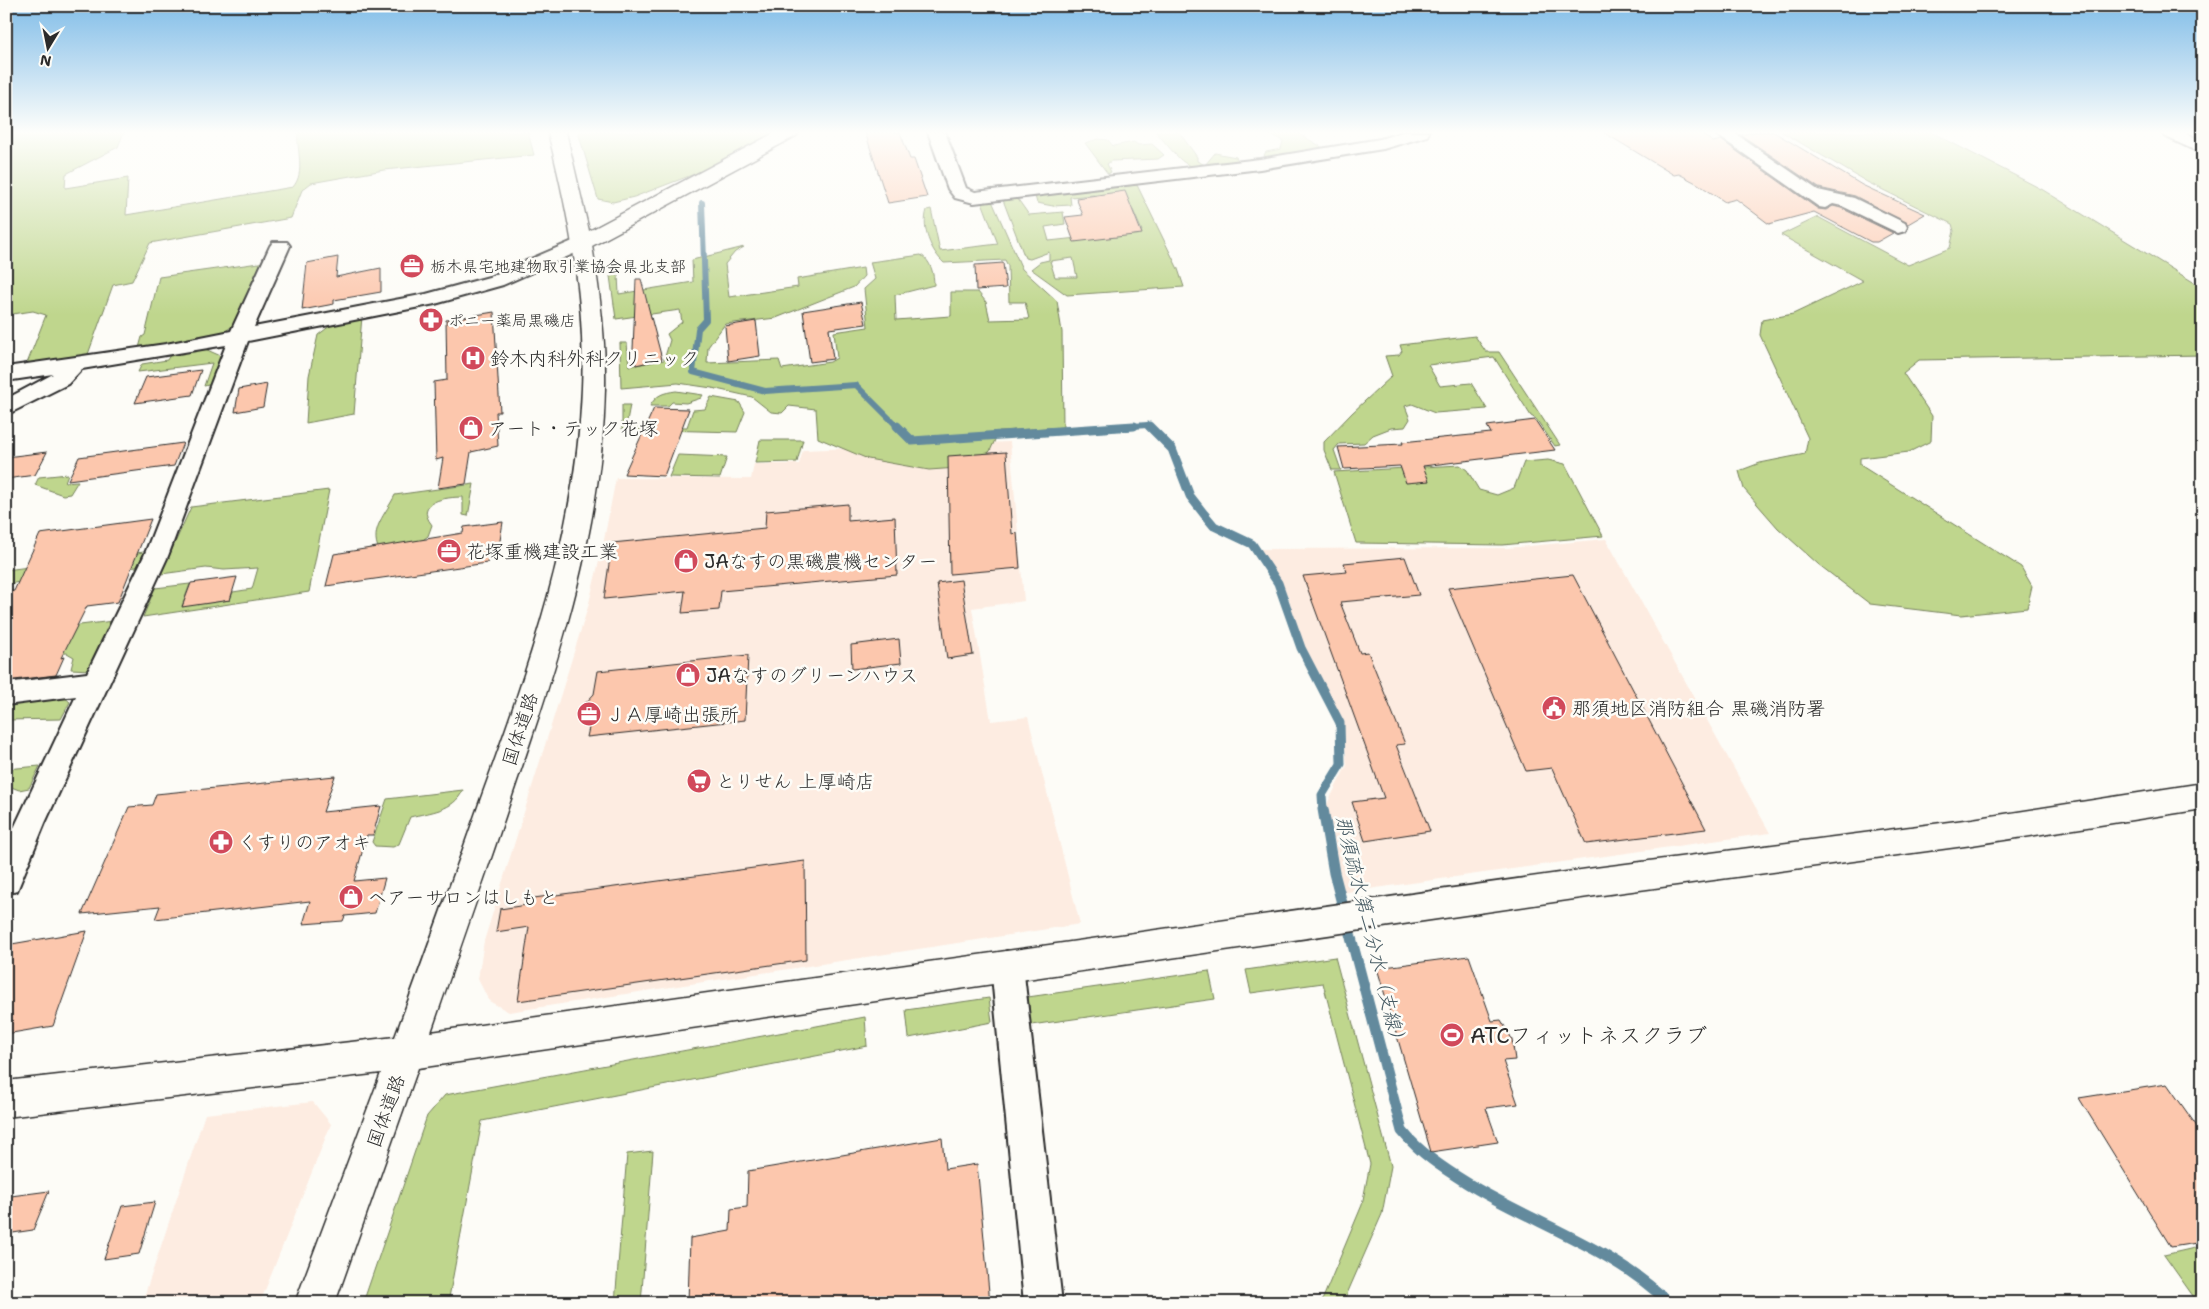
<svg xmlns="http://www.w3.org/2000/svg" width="2209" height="1309" font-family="'Shantell Sans','Klee One',sans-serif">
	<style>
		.built { fill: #fdece1 }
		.green { fill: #bfd68d; stroke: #75805c; fill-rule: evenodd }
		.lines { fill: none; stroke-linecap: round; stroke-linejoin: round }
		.stream-far2 { stroke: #638a9d; stroke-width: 6 }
		.stream-far1 { stroke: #638a9d; stroke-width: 9 }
		.stream { stroke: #638a9d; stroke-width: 11 }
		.building { fill: #fcc7ad; stroke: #2b2b2b }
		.minor-casing { stroke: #2b2b2b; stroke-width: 4 }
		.tertiary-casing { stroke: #2b2b2b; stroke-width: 3 }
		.minor { fill: #fdfcf7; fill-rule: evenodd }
		.tertiary { fill: #fdfcf7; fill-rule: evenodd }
		.labels { text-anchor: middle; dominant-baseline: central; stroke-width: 5; stroke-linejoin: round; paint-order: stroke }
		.far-poi-label { font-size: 16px; fill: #2b2b2b; stroke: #fdfcf7; text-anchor: start }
		.poi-label { font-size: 19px; fill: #2b2b2b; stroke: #fdfcf7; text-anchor: start }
		.street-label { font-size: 19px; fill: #2b2b2b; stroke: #fdfcf7 }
		.water-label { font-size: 20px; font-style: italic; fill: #475b64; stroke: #fdfcf7 }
		.near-poi-label { font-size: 22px; fill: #2b2b2b; stroke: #fdfcf7; text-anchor: start }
	</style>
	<rect width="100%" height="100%" fill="#fdfcf7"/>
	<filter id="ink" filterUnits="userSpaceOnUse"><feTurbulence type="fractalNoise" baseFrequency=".02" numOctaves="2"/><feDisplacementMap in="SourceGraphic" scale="10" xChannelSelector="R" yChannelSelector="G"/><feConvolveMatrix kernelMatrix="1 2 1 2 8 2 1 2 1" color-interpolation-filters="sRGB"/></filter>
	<g filter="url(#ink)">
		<!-- built -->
		<g class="built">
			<path d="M1010,442l14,159 -52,7 19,113 37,-4 52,207 -571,88 -20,-11 -11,-22 6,-38 104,-334 15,-62 13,-67 135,1 3,-15h45l4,-14z"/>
			<path d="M1606,539l164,294 -430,60 -5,-50 -8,-39 20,-39 -4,-40 -45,-91 -10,-38 -28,-47 247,-1z"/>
			<path d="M313,1102l18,22 -71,179h-118l63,-189z"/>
		</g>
		<!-- green -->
		<g class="green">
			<path d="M6,132h118l-6,15 -52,27 -1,14 63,-10 -2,37 167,-28c13,-15 3,-37 5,-55h230l6,23 -150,15 -73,13 -9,7 -11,28 -141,25 -18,38 -19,4 -26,72 -61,9 20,-51 -13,-4 -27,4v-159l4,-2z"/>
			<path d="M578,132h203l-63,33 -84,32 -21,5 -15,-3z"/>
			<path d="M1156,132h23l18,25v4l8,4 10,-12 21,4 2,3 -4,3c-51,8 -45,7 -78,-31z"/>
			<path d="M1266,132h30l29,17c-20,2 -38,7 -58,10l-3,-4 2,-3 15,-3 2,-8z"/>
			<path d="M1782,132h149l112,58 160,98v67l-284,5 -16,13 29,43 -1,25 -22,11 -49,6v7l161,102 11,19 -5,22 -66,7 -91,-11 -52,-40 -40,-36 -34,-39 -5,-18 21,-8 45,-9 3,-16 -48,-103 2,-15 31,-6 70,-33 -82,-46 37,-18 90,48 42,-17 4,-17 -2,-7 -85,-42z"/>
			<path d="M1098,139l10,1 5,6 21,-4 4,3 14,-1 12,11 -6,4 -47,2 -4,3 4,8 -3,2 -23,-31z"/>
			<path d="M1137,185l41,84 6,18 -117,8 -36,-26 9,-7 9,-2v-8l-19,7 -5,-1 -22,-58 14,-2 12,17 34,-3 2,12 -20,3 4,14 93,-10 -9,-21 -26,2 -7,-4 -6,-13 -24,2 1,8 -18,1 -16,-3 -2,-7zM1073,258l4,19h-22l-5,-16z"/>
			<path d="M992,201l30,68 35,32 5,31 1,95 -64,4 -9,20 -18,16 -43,3 -61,-11 -50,-21 -2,-29 -27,-3 -7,7 -11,-1 -19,-15 -40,-9 -34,-5 -57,5 -1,-45h7l2,23 35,-6 6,-20 -3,-6 15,-12 -2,-12 -64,9 -6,-43 8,-1 1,19 74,-12 -1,-22 52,-13 -9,5 -10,12 4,33 69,-10 -1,-8 66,-11 1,8 -10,11 -78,31 -51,6 -17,23 -1,16 72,-3 3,9 48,-7 7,-4 -3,-26 34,-5 -4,-38 11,-10 -5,-17 51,-7c10,6 13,19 13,30l-39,10 1,25 55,-4v-24h27l8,10 4,18 39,-1 -4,-17h-16l-1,-36 -3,-6 -61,3c-13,-12 -23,-35 -17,-53l4,-1 9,42 58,-7 -16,-42z"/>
			<path d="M266,262l-32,63 -10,7 -85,16 3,-11 3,-2 14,-58z"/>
			<path d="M362,316l-8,98 -48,9 3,-47 9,-41 17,-13z"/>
			<path d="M1475,336l11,16h13l61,93 -5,1 -19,-27 -5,-3 -37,-59 -66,8 12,21 31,-3 16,26 -52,4 -23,-9 -7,2 5,13 -5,8 -14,1 -18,7 -9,8 -25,1 -5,6 7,20h-9l-8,-20v-8l28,-29 40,-37 -7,-20 14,-1 3,-4 -2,-6z"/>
			<path d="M205,349l18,8 -10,27 -9,2 8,-23 -74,9 4,-8 25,-4 3,-5z"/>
			<path d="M676,391l27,4 -2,3 -15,5 -14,-1 -4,4h-18c7,-12 13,-13 26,-15z"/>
			<path d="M711,397l28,5 6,10 -8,20 -115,-3v-24h8l-4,21 61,1 6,-17 12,-1z"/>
			<path d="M760,440h43l-6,22 -42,1z"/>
			<path d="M678,455l49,2 -7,21 -51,-1z"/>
			<path d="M1548,460l17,4 38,72 -101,9 -146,-2 -22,-71 126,-7 7,5 12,20 18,5 17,-7 10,-26z"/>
			<path d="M68,474l-3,8 13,-1 -8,13 -7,1 -28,-10 4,-8z"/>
			<path d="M474,484l-6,32 -5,-1v-18c-17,0 -50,4 -31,28l-4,11 -9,7 -40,7c-10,-21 7,-36 16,-55z"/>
			<path d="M329,490l-20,102 -166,25 12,-29 35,-4 -8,22 48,-6 3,-8 19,-3 6,-21 -34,2 -18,-2 -45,6 30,-67z"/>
			<path d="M144,552l-7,15 -55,5 -21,5 -55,7v-14z"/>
			<path d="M113,621l-22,49 -20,-1 3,-12 -7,-4 -12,1 -49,-20z"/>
			<path d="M64,697l6,5 -9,17 -55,1v-17z"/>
			<path d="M40,766l-11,22 -10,2 -13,-5v-16z"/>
			<path d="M463,790c-9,21 -33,22 -53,27l-11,27 -6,3 -18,-1 -3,-4 15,-43z"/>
			<path d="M1335,957l56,209 -9,48 -39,89h-22l41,-98 8,-41 -47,-181 -72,10 -5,-23z"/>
			<path d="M1209,971l6,28 -184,26 -3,-28z"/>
			<path d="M989,998l3,24 -83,16 -3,-28z"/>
			<path d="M865,1017l2,29 -385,75 -34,182h-85l64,-187 18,-21z"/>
			<path d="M653,1151l-12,152h-26l12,-149z"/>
			<path d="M2203,1246v57h-5l-34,-48z"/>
		</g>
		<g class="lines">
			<!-- stream-far2 -->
			<g class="stream-far2">
				<path d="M702,203l4,117 -8,9 -5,43 72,19 91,-6 42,42"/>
				<path d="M1116,427l32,-2 2,2"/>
			</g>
			<!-- stream-far1 -->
			<g class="stream-far1">
				<path d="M897,426l15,15 222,-15"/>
				<path d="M1149,426l23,23 18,47 14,18 10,12 38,18 26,39 23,65 39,75 1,41 -19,31 1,15"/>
			</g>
			<!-- stream -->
			<path class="stream" d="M1323,809l11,64 68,258c18,22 41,37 65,52 67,41 145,64 202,120"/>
		</g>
		<!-- building -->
		<g class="building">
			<path d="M865,132h35l10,27h4l13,38 -39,6z"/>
			<path d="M1603,132h96l14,10 8,-2 97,69 8,1 7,-4 8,2 52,25 -16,9h-6l-57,-30 -45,12 -33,-25 -11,3 -27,-18 -19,-10 -5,1z"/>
			<path d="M1754,132h20l88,53 63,29 -17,10 -53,-28 -36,-8 -78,-53z"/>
			<path d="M1125,191l17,43 -68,8 -9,-25 18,-2 -7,-17z"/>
			<path d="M338,257l-2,20 45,-9v24l-47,8v4l-32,6 5,-47z"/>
			<path d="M1003,263l3,25 -30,2 -1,-25z"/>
			<path d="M636,279h5l21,80 -26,6 -3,-16z"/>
			<path d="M861,302l5,22 -37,5 4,30 -23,3 -7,-51z"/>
			<path d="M494,312l6,100h-4l2,34 -27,6 -5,32 -28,4 5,-30 -7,2 -2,-78 13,-2 -1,-60z"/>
			<path d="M756,321l4,35 -32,5 -3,-35z"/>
			<path d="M201,370l-9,25 -57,8 11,-26z"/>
			<path d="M267,384l-4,23 -28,5 4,-23z"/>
			<path d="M654,408l35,1 -25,67 -40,-2z"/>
			<path d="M1535,420l20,30 -132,16 6,15 -23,2 -6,-17 -56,3 -6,-22 65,-3 -1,-2 89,-9 -4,-7z"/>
			<path d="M183,443l-9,23 -106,14 11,-23z"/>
			<path d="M47,452l-12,23 -29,4v-22z"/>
			<path d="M1006,452l6,82 5,-1 3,35 -70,6 -2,-118z"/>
			<path d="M848,504v17l47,-4 2,58 -176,16 -2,19 -37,3 3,-22 -81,8 8,-56 153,-15 1,-17z"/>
			<path d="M151,519l-33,83 -31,4 -26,52 3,-1 -8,18 -50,6v-90h8l26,-57z"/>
			<path d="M503,522l-6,37 -9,1 -1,3 -161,23 8,-32 129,-21 1,-6z"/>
			<path d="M1405,557l14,38 -79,7 20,51 8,-1 37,92 -9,1 34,86 -65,10 -13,-39 32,-4 -81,-222 44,-4 -3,-9z"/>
			<path d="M1573,575l133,254 -120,15 -34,-76 -26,3 -78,-183z"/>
			<path d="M237,577l-7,23 -48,7 9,-24z"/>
			<path d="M961,580l12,75 -26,4 -10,-76z"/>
			<path d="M899,639l2,24 -49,6 -1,-24z"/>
			<path d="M748,655l-3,65 -158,17 2,-9 -6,-4 -3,-8 1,-8 13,-14 4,-23z"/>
			<path d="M335,776l-12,36 58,-6 -8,29h-6l-13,46 31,-3 -10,35 -30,3 -2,5 -40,3 7,-23 -155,18 5,-13 -78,8 47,-107 23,-2 4,-11z"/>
			<path d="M805,861l1,99 -288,41 11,-74 -33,5 4,-23 33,-5 1,-6z"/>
			<path d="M87,931l-34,95 -47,8v-89z"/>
			<path d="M1469,956l23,65 9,-1 11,19 3,21 -12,1 15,43 -32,4 12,34 -67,10 -54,-184z"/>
			<path d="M2167,1084l36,51v107l-32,5 -92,-149z"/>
			<path d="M942,1138l3,31 32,-5 13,139h-302l2,-65 40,-7 1,-22 16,-2 1,-36z"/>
			<path d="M49,1191l-16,39 -27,4v-27l5,-11z"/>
			<path d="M155,1202l-16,52 -35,5 18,-53z"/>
		</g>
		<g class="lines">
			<defs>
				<g id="minor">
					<path d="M928,132h17l21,56 9,4 285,-33 120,-20 23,-7h26l-2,4 -44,13 -123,20 -286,34 -19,-5 -7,-9z"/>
					<path d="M1713,132h20l85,58 36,8 51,25 2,4 -2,4 -7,2 -56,-27 -9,-2 -8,4 -6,-1z"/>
					<path d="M2162,132h22l19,10v12l-39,-18z"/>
					<path d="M582,237l7,2 3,4 -3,4 -86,38 -68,19 -187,37 -80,215 -123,267 -28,68 -11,3v-49l70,-149 -70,9v-22l81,-10 57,-117 82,-211 -144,24 -14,15 -62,31v-16l47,-25 -47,7v-14l160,-23 65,-13 39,-85 3,-4h14l3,4 -36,81 172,-33 63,-17z"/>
					<path d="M1007,951l11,4 5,11 39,337h-38l-33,-337 5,-11z"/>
				</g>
				<path id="tertiary" d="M548,132h18l23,99 187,-99h23l-3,4 -204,110c8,47 14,94 13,142 -2,135 -44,266 -88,393 -28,84 -57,168 -86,251l1164,-164 377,-49 231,-36v26l-231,36 -377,51 -1177,172 -83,235h-40l86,-230 -375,44v-36l389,-44c29,-79 58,-159 86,-239 48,-132 96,-268 101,-410 4,-86 -13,-172 -34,-256z"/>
			</defs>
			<!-- minor casing -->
			<use href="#minor" class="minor-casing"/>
			<!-- tertiary casing -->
			<use href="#tertiary" class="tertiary-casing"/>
			<!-- minor -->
			<use href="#minor" class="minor"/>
			<!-- tertiary -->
			<use href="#tertiary" class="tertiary"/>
		</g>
	</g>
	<!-- sky -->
	<linearGradient id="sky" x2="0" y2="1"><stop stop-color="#81bde8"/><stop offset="0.42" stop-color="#fefefb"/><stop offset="1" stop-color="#fefefb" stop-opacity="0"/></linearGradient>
	<rect width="2209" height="315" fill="url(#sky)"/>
	<!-- icons -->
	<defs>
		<symbol id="office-disc" viewBox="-11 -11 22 22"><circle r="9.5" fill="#d1495b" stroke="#fdfcf7"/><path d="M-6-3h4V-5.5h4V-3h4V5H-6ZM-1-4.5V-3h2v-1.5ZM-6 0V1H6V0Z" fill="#fff"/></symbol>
		<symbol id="pharmacy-disc" viewBox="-11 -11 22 22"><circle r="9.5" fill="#d1495b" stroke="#fdfcf7"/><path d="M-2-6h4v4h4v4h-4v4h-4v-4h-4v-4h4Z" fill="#fff"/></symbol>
		<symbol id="hospital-disc" viewBox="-11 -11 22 22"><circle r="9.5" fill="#d1495b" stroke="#fdfcf7"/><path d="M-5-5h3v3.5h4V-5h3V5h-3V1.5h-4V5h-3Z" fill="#fff"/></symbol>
		<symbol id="shop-disc" viewBox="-11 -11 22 22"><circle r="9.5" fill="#d1495b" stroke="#fdfcf7"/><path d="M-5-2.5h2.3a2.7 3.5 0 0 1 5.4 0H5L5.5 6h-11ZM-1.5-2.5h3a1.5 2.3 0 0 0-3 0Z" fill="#fff"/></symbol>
		<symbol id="civic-disc" viewBox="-11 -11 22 22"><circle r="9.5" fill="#d1495b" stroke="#fdfcf7"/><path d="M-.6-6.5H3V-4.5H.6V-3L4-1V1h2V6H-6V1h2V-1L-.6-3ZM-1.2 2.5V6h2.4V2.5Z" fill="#fff"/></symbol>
		<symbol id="supermarket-disc" viewBox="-11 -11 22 22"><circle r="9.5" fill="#d1495b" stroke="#fdfcf7"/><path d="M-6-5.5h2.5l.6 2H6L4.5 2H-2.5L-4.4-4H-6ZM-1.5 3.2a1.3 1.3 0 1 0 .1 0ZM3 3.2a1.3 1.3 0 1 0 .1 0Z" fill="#fff"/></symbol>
		<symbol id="stadium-disc" viewBox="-11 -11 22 22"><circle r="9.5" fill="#d1495b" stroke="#fdfcf7"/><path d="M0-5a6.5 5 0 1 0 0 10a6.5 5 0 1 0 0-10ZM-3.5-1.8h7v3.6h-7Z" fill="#fff"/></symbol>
	</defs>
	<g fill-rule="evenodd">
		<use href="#office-disc" x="398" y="252" width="28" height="28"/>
		<use href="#pharmacy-disc" x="417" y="306" width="28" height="28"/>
		<use href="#hospital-disc" x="459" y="344" width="28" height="28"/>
		<use href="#shop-disc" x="457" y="414" width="28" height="28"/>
		<use href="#office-disc" x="435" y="537" width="28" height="28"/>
		<use href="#shop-disc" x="672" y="547" width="28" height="28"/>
		<use href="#shop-disc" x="674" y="661" width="28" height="28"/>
		<use href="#civic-disc" x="1540" y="694" width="28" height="28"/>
		<use href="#office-disc" x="575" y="700" width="28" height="28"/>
		<use href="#supermarket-disc" x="685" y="767" width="28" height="28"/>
		<use href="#pharmacy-disc" x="207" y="828" width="28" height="28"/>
		<use href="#shop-disc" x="337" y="883" width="28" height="28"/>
		<use href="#stadium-disc" x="1438" y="1021" width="28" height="28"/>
	</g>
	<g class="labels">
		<!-- far-poi labels -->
		<g class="far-poi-label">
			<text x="430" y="266">栃木県宅地建物取引業協会県北支部</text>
			<text x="448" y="320">ポニー薬局黒磯店</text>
		</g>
		<!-- poi labels -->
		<g class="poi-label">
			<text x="490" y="358">鈴木内科外科クリニック</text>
			<text x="488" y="428">アート・テック花塚</text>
			<text x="466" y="551">花塚重機建設工業</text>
			<text x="704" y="561">JAなすの黒磯農機センター</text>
			<text x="706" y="675">JAなすのグリーンハウス</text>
			<text x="1572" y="708">那須地区消防組合 黒磯消防署</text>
			<text x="606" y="714">ＪＡ厚崎出張所</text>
			<text x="716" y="781">とりせん 上厚崎店</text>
			<text x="238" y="842">くすりのアオキ</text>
			<text x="368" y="897">ヘアーサロンはしもと</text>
		</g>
		<!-- street labels -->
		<g class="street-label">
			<text transform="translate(520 729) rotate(-72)">国体道路</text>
			<text transform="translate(386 1111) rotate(-70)">国体道路</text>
		</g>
		<!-- water labels -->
		<g class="water-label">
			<text transform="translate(1371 932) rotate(76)">那須疏水第二分水（支線）</text>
		</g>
		<!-- near-poi labels -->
		<g class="near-poi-label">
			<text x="1470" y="1035">ATCフィットネスクラブ</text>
		</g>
	</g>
	<!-- margin -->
	<rect width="2209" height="1309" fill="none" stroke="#fdfcf7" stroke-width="25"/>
	<rect x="12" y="12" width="2184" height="1284" fill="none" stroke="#2b2b2b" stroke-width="2" filter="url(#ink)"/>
	<!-- north arrow -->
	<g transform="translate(48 48) rotate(190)" stroke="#fdfcf7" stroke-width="4" paint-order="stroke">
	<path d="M0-4L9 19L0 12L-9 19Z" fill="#2b2b2b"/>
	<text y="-8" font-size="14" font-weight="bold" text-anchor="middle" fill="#2b2b2b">N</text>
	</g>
</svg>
